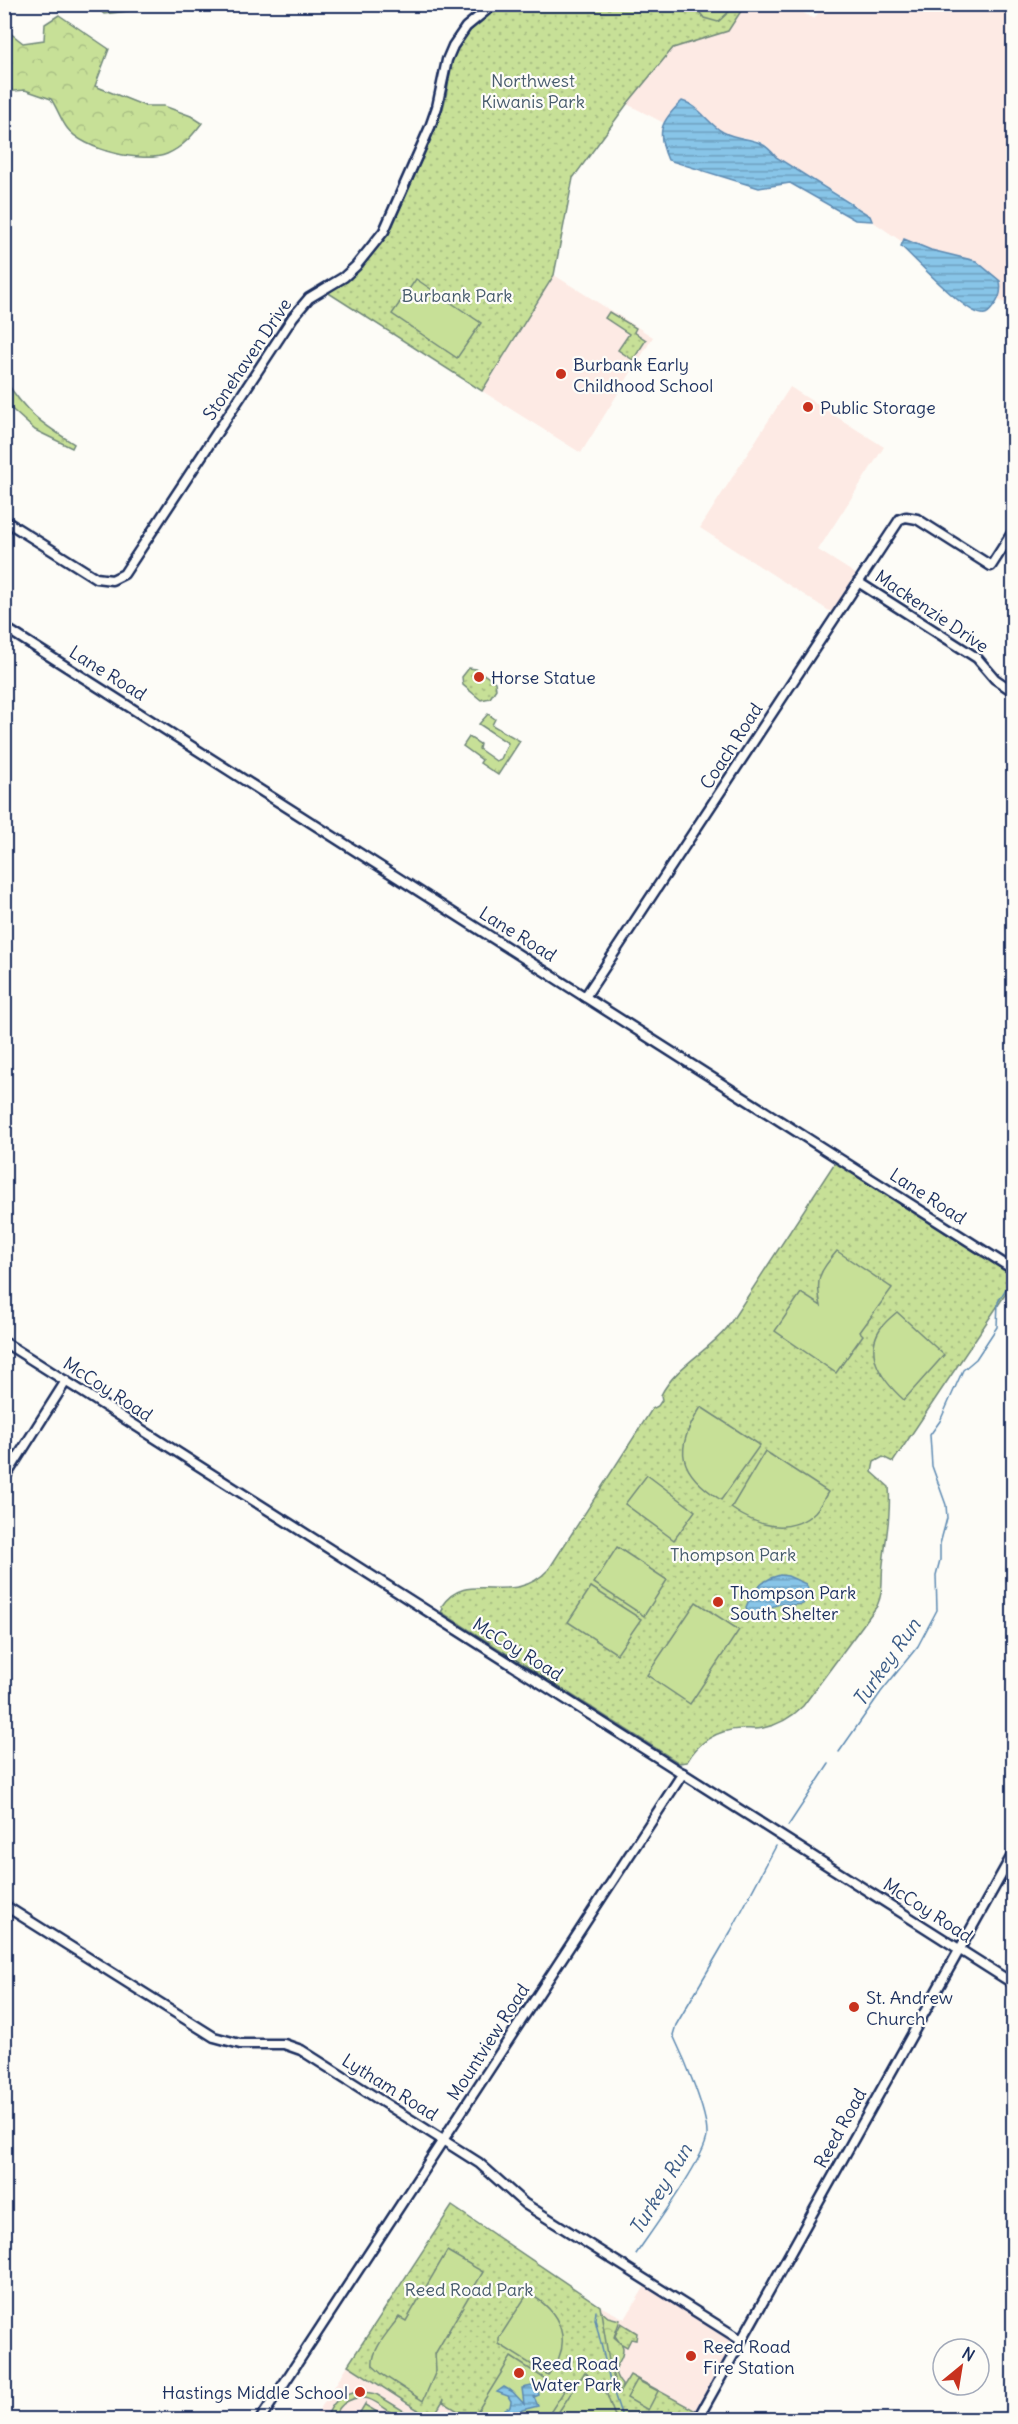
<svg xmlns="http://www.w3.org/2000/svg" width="1018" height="2424" font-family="Delius,sans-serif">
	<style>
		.built { fill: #fdeae4 }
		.grass { fill: url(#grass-tufts); stroke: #71887a; stroke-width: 1.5 }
		.forest { fill: url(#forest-crowns); stroke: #71887a; stroke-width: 1.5 }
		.park { fill: url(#park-dots); stroke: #71887a; stroke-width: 1.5 }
		.pitch { fill: #c7e097; stroke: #71887a; stroke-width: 1.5 }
		.water { fill: url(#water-rules); stroke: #5c89b1; stroke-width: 1.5 }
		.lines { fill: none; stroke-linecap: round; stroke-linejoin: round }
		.stream { stroke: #5c89b1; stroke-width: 1.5 }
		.secondary-casing { stroke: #1b2f5e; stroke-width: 13 }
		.secondary { stroke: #fdfcf7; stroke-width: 8 }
		.poi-dot { fill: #c8321e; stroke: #fdfcf7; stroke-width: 2 }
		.labels { text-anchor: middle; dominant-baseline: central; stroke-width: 4.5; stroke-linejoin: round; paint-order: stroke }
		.park-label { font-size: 18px; fill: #465b6c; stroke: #fdfcf7 }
		.street-label { font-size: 18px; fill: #1b2f5e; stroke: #fdfcf7 }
		.poi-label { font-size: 18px; fill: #1b2f5e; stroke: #fdfcf7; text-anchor: start }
		.water-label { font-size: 20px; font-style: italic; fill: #3c5c87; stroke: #fdfcf7 }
	</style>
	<defs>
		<pattern id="grass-tufts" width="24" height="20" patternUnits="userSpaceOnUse" patternTransform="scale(1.5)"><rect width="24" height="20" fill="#c7e097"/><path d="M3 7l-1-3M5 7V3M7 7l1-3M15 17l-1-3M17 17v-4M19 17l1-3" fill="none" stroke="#aac085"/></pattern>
		<pattern id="forest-crowns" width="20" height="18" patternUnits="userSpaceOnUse" patternTransform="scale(1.5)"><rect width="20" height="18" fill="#c7e097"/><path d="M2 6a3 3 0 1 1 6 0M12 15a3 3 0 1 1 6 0" fill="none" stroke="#aac085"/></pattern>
		<pattern id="park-dots" width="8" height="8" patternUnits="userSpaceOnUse" patternTransform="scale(1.5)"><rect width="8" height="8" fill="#c7e097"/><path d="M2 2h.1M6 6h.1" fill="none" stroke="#aac085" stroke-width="1.8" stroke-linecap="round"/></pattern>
		<pattern id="water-rules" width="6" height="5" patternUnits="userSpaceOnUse" patternTransform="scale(1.5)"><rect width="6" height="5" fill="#88c5e8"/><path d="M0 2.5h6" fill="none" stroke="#6ea0bf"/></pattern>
	</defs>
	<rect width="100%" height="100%" fill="#fdfcf7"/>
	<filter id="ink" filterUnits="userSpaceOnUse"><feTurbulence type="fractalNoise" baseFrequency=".0167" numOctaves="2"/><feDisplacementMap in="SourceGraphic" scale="12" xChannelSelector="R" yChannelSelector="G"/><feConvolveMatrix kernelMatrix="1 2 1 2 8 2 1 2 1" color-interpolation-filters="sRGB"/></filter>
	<g filter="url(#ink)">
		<!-- built -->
		<g class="built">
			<path d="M745,5h45l24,14 10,-14h189v301l-15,-6 3,-16 -25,-23 -45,-11 -24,-10 -6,1 -29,-20 -2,-5 -21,-15 -73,-44 -7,-10 -12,-7 -31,-6 -11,-7 -23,-23 -21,8 -7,11 -37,-19 46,-56 55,-17z"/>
			<path d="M554,275l99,62 -72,116 -99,-62z"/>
			<path d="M790,387l94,60 -66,103 44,28 -25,38 -137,-88z"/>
			<path d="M648,2281l94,58 -15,36 -22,40 -9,-4 -77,-17 -9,-27 -10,-61 25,13z"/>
			<path d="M477,2348l25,15 -36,56 -153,1 35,-55 83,54z"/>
		</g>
		<!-- grass -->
		<path class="grass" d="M488,714l7,5 -3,6 28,16 -22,34 -18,-12 2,-3 -19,-14 6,-9 11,7 -1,5 17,12 5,-2 7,-16 -29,-19z"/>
		<!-- forest -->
		<g class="forest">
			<path d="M94,5h41l-7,6 -24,3z"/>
			<path d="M59,15l50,34 -14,37 50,20h19l27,10 11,7c-10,13 -19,24 -35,31 -24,10 -84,-4 -100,-26 -6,-8 -10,-20 -16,-29l-26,-9 -20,2v-63l18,14 21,-3 1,-16z"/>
			<path d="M5,380c23,35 35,42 69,64l-2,4 -37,-18 -30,-27z"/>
			<path d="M595,2306l13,11 12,3 -6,17c3,3 9,7 9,11 1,18 -17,17 -1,37l-5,34z"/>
		</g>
		<!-- park -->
		<g class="park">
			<path d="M502,5h243l-17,26 -55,17 -46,56 -54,74 -19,97 -72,116 -155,-99c51,-29 68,-70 90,-122 8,-19 18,-39 25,-59 5,-13 6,-27 8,-40 5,-32 28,-49 52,-66z"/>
			<path d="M609,312l27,16 -2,4 12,8 -13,20 -15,-10 11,-16 -24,-16z"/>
			<path d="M469,668l7,1 19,13 1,7 -6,9 -9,2 -18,-15 -1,-8z"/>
			<path d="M834,1164h6l173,110v9l-120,179 -10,-5 -9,5 -2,10 17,15c2,27 -3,51 -6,77 -2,15 1,27 -6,42l-74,100c-11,11 -25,19 -40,22 -8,2 -16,0 -23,1 -23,1 -42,13 -53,33l-8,1 -238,-151 2,-3 -2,-2c26,-41 70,3 108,-38l103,-160 6,-3 4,-6 -1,-5c14,-28 46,-43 66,-67z"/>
			<path d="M452,2206l148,100 10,61 9,26 11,-18 66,36 -5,9h-225l2,-3 -25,-15 1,-3 -12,20 -84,-54z"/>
			<path d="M621,2323l16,10 -1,7 -5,-1 -4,8 -7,-4 -5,-7z"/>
		</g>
		<!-- pitch -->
		<g class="pitch">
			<path d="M694,5h42l-18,17 -14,-4z"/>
			<path d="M416,279l65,44 -24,35 -65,-44z"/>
			<path d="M837,1251l55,37 -32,44 3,3 -27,38 -61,-42 26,-38 20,13c-6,-28 -2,-33 16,-55z"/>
			<path d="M897,1312l47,43 -40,45c-20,-18 -41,-44 -24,-71 4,-6 11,-12 17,-17z"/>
			<path d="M701,1407l59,38 -39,55c-43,-29 -48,-49 -20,-93z"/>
			<path d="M765,1451l63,41c-4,6 -8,15 -13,20 -25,24 -59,14 -84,-4z"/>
			<path d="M647,1475l48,36 -21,29 -49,-36z"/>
			<path d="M617,1547l50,33 -23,36 -50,-33z"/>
			<path d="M591,1587l50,32 -24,35 -49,-32z"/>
			<path d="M696,1602l43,28 -49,74 -43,-29z"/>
			<path d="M447,2251l36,21 -48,82 1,17 -13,30 -40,-26 -10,-9c-2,-17 17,-36 26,-49l7,4z"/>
			<path d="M528,2293c33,18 47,50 20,82l-49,-31v-6z"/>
			<path d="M511,2357l53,34 -18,28 -74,1z"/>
			<path d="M585,2372l21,20 10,27h-62z"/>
			<path d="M637,2380l21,11 -10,19 -21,-12z"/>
			<path d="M359,2391l17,3 41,25c-4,0 -10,1 -14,0 -19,-7 -32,-30 -55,-18 -8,4 -12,11 -15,18h-7c5,-16 16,-26 33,-28z"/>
			<path d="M365,2404v1l24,14h-33z"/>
		</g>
		<!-- water -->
		<g class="water">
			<path d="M682,101c17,4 25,22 41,31 21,11 36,2 53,25l94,59 2,5 -17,-1 -65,-37 -31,5 -91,-28c-12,-28 -8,-38 14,-59z"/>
			<path d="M904,239l27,11 45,11 24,20c2,10 -1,19 -7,26 -3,4 -6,8 -11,7 -16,0 -67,-55 -81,-68z"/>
			<path d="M780,1575l8,1 18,8 3,7 -6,13c-8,2 -13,0 -21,0 -12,0 -19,12 -34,10l-2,-7c6,-16 17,-28 34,-32z"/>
			<path d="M537,2385l2,10 -5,2 4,9 -16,4 -3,4 4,2 -1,3c-8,1 -16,0 -17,-10l5,-2 1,-6 -3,-5 -11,-4 7,-5 9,5 11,12 -2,-16z"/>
		</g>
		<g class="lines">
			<!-- stream -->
			<g class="stream">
				<path d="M839,1752l42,-60 37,-46 19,-36 -1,-35 4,-15v-16l7,-26 -1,-13 -14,-39 -2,-31 10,-14 23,-51 13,-11 21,-32 1,-25 11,-18"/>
				<path d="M788,1826l41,-62"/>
				<path d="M636,2254c15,-22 69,-96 71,-118 1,-23 -23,-78 -34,-101l3,-10 55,-94 45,-85"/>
				<path d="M596,2311l-1,8 15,62 13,39"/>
			</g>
			<defs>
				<g id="secondary">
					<path d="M4,520l92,58 16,2 12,-6 169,-257 16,-19 35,-21 12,-11 28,-35 46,-104 7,-20 10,-47 6,-14 13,-19 28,-23"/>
					<path d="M858,582l119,76 18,21 19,13"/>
					<path d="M4,627l1010,643"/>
					<path d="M585,997l315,-478 6,-2 11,2 74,47 23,-36"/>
					<path d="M4,1342l1010,642"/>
					<path d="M4,1479l62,-98"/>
					<path d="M4,1905l210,132 26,7h44l17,6 178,113 46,41 216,136"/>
					<path d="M260,2420l423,-647"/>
					<path d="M697,2420l317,-568"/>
				</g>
			</defs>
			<!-- secondary casing -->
			<use href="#secondary" class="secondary-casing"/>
			<!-- secondary -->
			<use href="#secondary" class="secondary"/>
		</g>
	</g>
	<!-- markers -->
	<g class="poi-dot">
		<circle cx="561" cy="374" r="6"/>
		<circle cx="808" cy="407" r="6"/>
		<circle cx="479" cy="677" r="6"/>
		<circle cx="718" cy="1602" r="6"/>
		<circle cx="854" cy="2007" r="6"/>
		<circle cx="691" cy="2356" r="6"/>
		<circle cx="519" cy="2373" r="6"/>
		<circle cx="360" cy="2392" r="6"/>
	</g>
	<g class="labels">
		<!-- park labels -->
		<g class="park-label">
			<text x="533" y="80">Northwest<tspan x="533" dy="21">Kiwanis Park</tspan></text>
			<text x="457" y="295">Burbank Park</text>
			<text x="733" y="1554">Thompson Park</text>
			<text x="469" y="2289">Reed Road Park</text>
		</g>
		<!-- street labels -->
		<g class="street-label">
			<text transform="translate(247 359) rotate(-56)">Stonehaven Drive</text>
			<text transform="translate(932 611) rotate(34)">Mackenzie Drive</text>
			<text transform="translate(108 673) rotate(32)">Lane Road</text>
			<text transform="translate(731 746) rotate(-57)">Coach Road</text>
			<text transform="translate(518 934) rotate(32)">Lane Road</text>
			<text transform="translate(928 1196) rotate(33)">Lane Road</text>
			<text transform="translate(108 1389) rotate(33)">McCoy Road</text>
			<text transform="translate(518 1649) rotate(32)">McCoy Road</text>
			<text transform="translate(928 1910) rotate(33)">McCoy Road</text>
			<text transform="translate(488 2042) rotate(-57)">Mountview Road</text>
			<text transform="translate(390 2087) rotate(32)">Lytham Road</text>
			<text transform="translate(840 2128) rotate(-61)">Reed Road</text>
		</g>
		<!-- poi labels -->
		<g class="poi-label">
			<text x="573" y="364">Burbank Early<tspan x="573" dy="21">Childhood School</tspan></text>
			<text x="820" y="407">Public Storage</text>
			<text x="491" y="677">Horse Statue</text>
			<text x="730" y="1592">Thompson Park<tspan x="730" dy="21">South Shelter</tspan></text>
			<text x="866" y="1997">St. Andrew<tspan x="866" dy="21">Church</tspan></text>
			<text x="703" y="2346">Reed Road<tspan x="703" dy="21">Fire Station</tspan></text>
			<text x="531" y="2363">Reed Road<tspan x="531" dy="21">Water Park</tspan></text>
			<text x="348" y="2392" text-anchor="end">Hastings Middle School</text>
		</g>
		<!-- water labels -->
		<g class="water-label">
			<text transform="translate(886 1662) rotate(-55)">Turkey Run</text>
			<text transform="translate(660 2189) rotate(-59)">Turkey Run</text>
		</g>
	</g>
	<!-- margin -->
	<rect width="1018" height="2424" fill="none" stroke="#fdfcf7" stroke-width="24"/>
	<rect x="12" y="12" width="994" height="2400" fill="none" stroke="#1b2f5e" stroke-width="2" filter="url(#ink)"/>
	<!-- north arrow -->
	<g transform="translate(961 2367) rotate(30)"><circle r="28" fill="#fdfcf7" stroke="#a3aaba" stroke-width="1.5"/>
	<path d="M0-4.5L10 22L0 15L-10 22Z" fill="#c8321e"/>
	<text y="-9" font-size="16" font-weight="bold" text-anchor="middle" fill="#1b2f5e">N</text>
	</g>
</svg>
